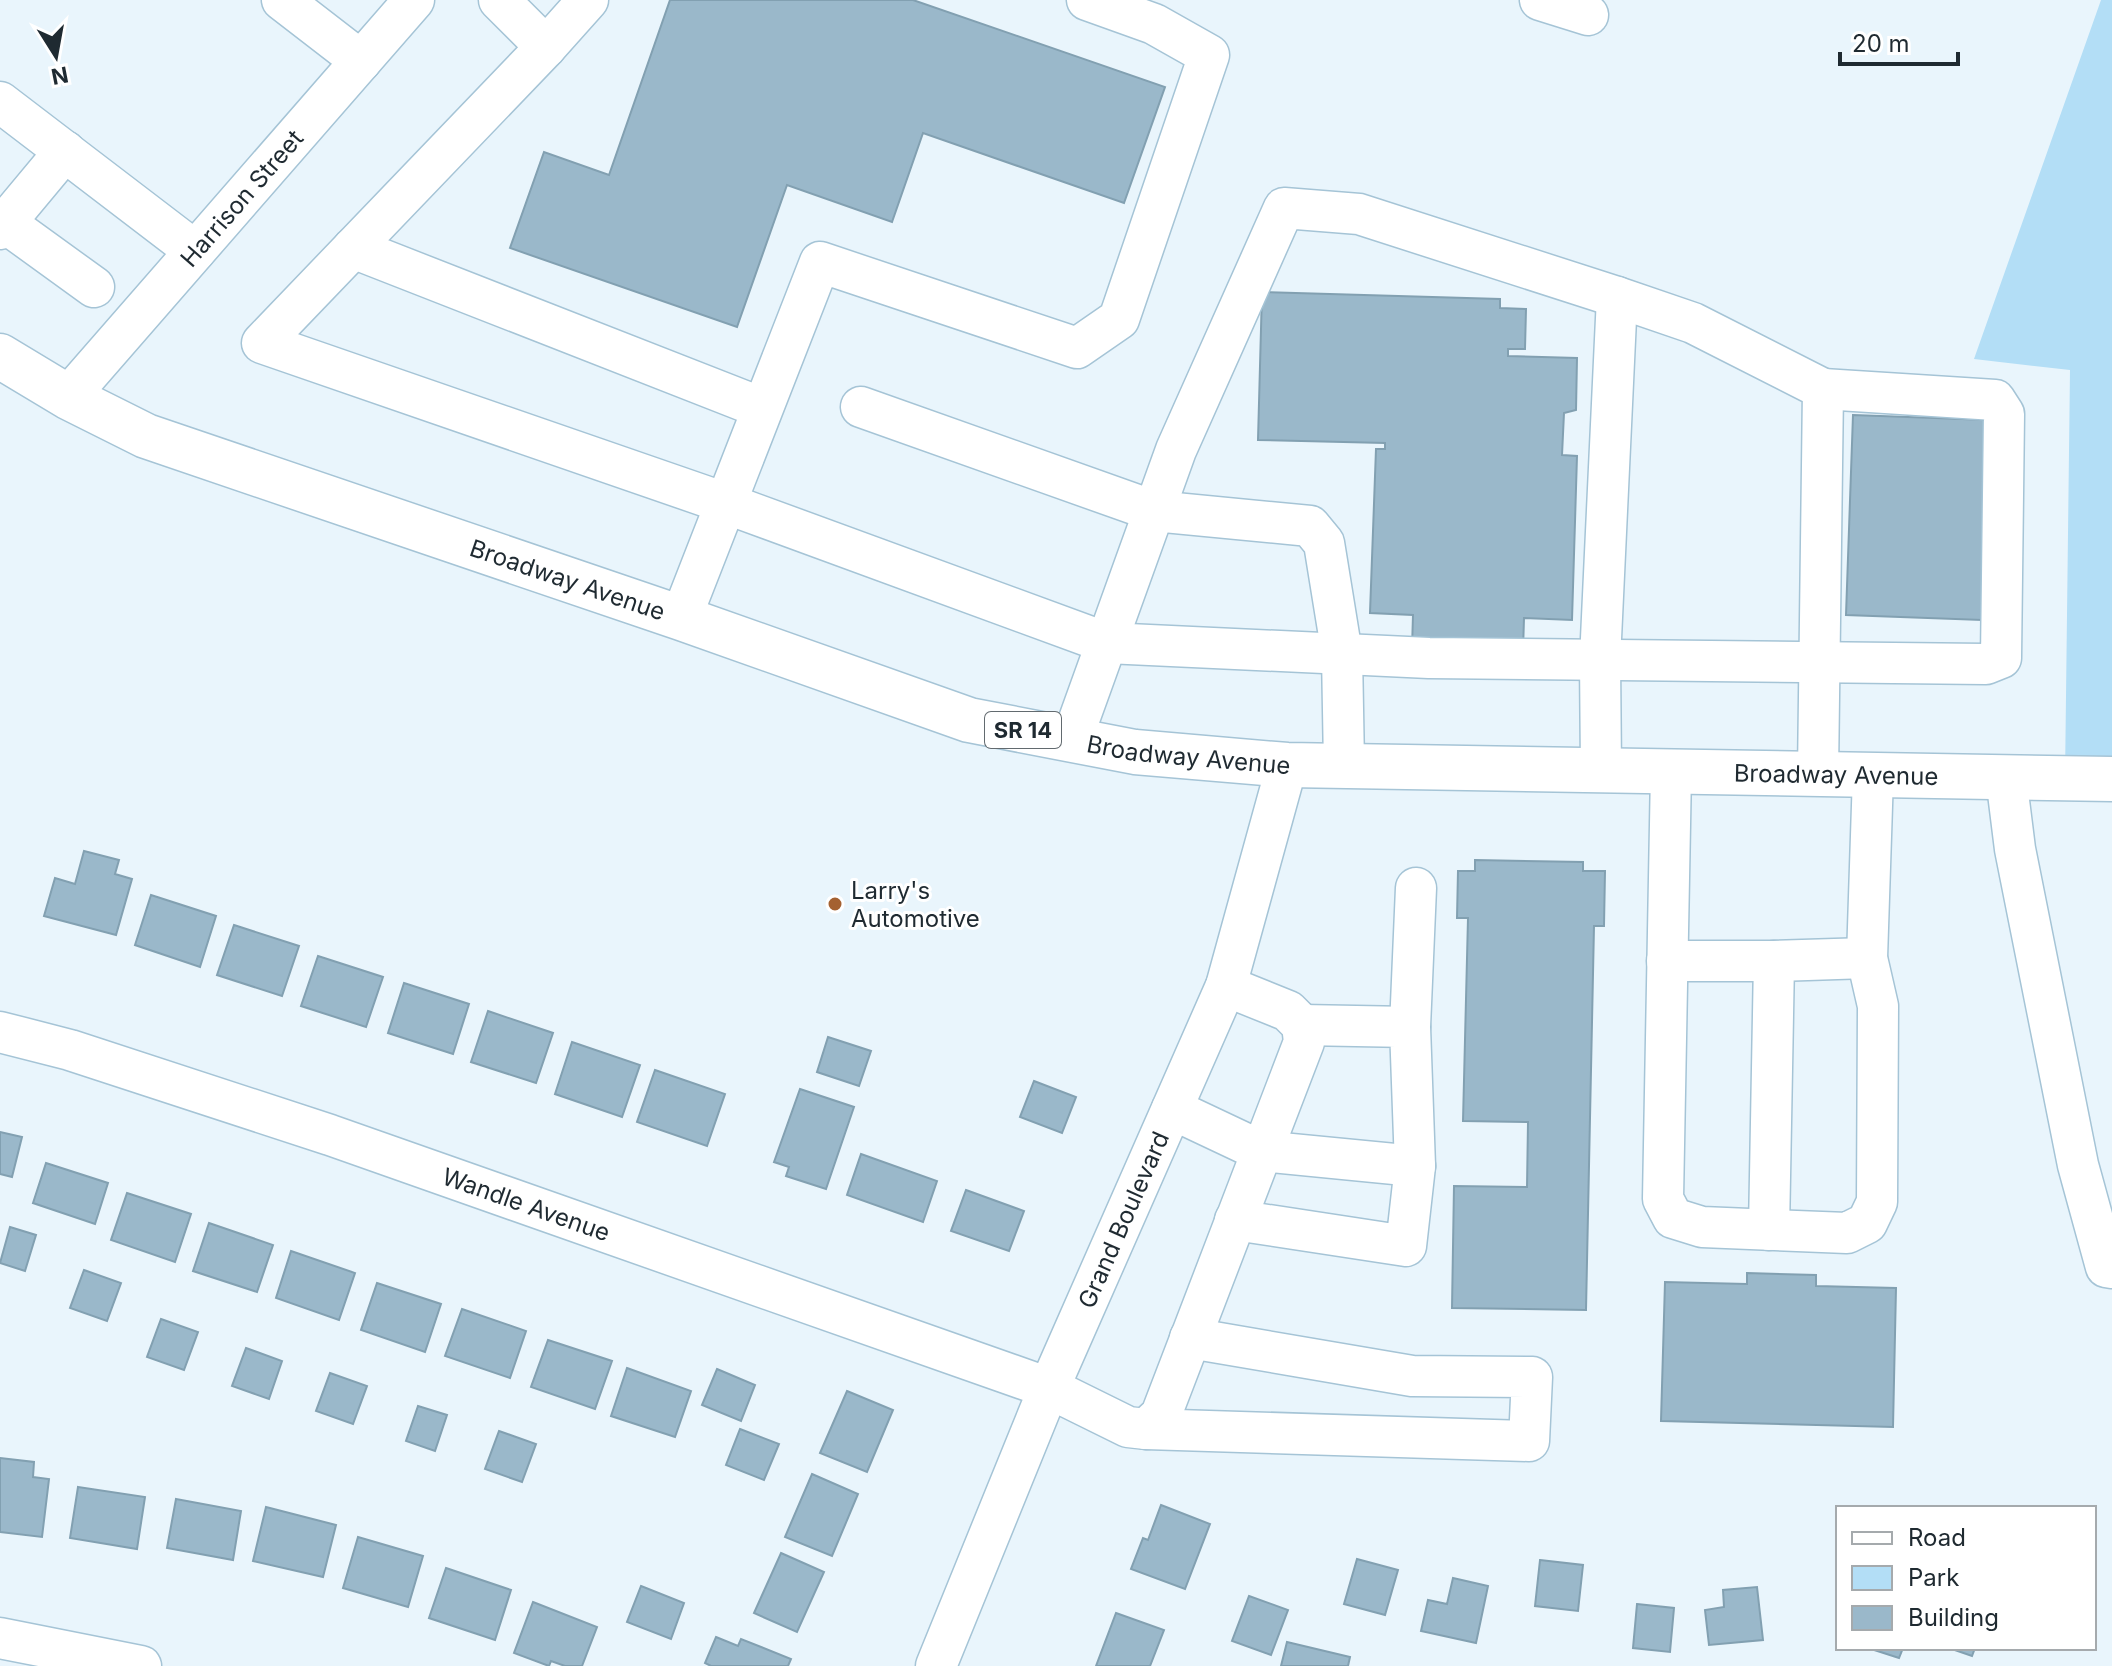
<svg xmlns="http://www.w3.org/2000/svg" width="2112" height="1666" font-family="Inter,sans-serif">
	<style>
		.green { fill: #b3def6 }
		.building { fill: #9ab8ca; stroke: #82a0b1; stroke-width: 2 }
		.lines { fill: none; stroke-linecap: round; stroke-linejoin: round }
		.minor-casing { stroke: #a5c4d6; stroke-width: 43 }
		.major-casing { stroke: #a5c4d6; stroke-width: 47 }
		.minor { stroke: #fff; stroke-width: 40 }
		.major { stroke: #fff; stroke-width: 44 }
		.poi-dot { fill: #a46131; stroke: #fff; stroke-width: 3 }
		.labels { text-anchor: middle; dominant-baseline: central; stroke-width: 6; stroke-linejoin: round; paint-order: stroke }
		.shield { fill: #fff; stroke: #626a6f; stroke-width: 2 }
		.shield-label { font-size: 22px; font-weight: bold; fill: #1f2a31 }
		.street-label { font-size: 24px; fill: #1f2a31; stroke: #fff }
		.poi-label { font-size: 24px; fill: #1f2a31; stroke: #fff; text-anchor: start }
	</style>
	<rect width="100%" height="100%" fill="#e9f5fc"/>
	<!-- green -->
	<path class="green" d="M2101,0h11v779l-47,-1 5,-408 -96,-11z"/>
	<!-- building -->
	<g class="building">
		<path d="M670,0h243l252,87 -41,116 -201,-70 -31,89 -105,-37 -50,142 -227,-79 34,-96 65,23z"/>
		<path d="M1262,292l238,7v9l26,1 -1,40h-17v7l69,2 -1,52 -12,3 -2,42 15,1 -5,164 -48,-2 -1,33 -111,-3 1,-33 -43,-2 6,-164h9v-6l-127,-3z"/>
		<path d="M1853,415l136,5 -7,200 -136,-5z"/>
		<path d="M84,851l35,9 -4,14 17,5 -16,56 -72,-19 11,-38 20,6z"/>
		<path d="M1475,860l108,2v9h22l-1,55h-10l-8,384 -134,-2 2,-122 73,1 1,-65 -65,-1 5,-203h-11l1,-47h17z"/>
		<path d="M151,895l65,21 -16,51 -65,-22z"/>
		<path d="M234,925l65,21 -17,50 -65,-21z"/>
		<path d="M318,956l65,21 -17,50 -65,-21z"/>
		<path d="M404,983l65,21 -16,50 -65,-21z"/>
		<path d="M488,1011l65,22 -17,50 -65,-21z"/>
		<path d="M828,1037l43,14 -12,35 -42,-14z"/>
		<path d="M572,1042l68,23 -18,52 -67,-23z"/>
		<path d="M655,1070l70,24 -18,52 -70,-24z"/>
		<path d="M1034,1081l42,16 -14,36 -42,-16z"/>
		<path d="M800,1089l54,18 -28,82 -40,-13 3,-9 -15,-5z"/>
		<path d="M0,1132l22,5 -10,40 -12,-3z"/>
		<path d="M861,1154l76,27 -14,41 -76,-27z"/>
		<path d="M46,1163l62,20 -13,41 -62,-21z"/>
		<path d="M966,1190l58,21 -15,40 -58,-20z"/>
		<path d="M127,1193l64,21 -16,48 -64,-22z"/>
		<path d="M209,1223l64,22 -16,47 -64,-21z"/>
		<path d="M10,1227l26,8 -11,36 -25,-8z"/>
		<path d="M291,1251l64,22 -16,47 -63,-22z"/>
		<path d="M84,1270l37,13 -14,38 -37,-13z"/>
		<path d="M1747,1273l69,2v11l80,2 -3,139 -232,-6 4,-139 82,2z"/>
		<path d="M377,1283l64,21 -16,48 -64,-22z"/>
		<path d="M462,1309l64,22 -16,47 -65,-22z"/>
		<path d="M161,1319l37,13 -14,38 -37,-13z"/>
		<path d="M548,1340l64,21 -17,48 -64,-22z"/>
		<path d="M246,1348l36,13 -13,38 -37,-13z"/>
		<path d="M627,1368l64,23 -16,46 -64,-21z"/>
		<path d="M717,1369l38,16 -14,36 -39,-16z"/>
		<path d="M330,1373l37,13 -14,38 -37,-13z"/>
		<path d="M847,1391l46,19 -26,62 -47,-19z"/>
		<path d="M418,1406l29,9 -12,36 -29,-10z"/>
		<path d="M740,1429l39,15 -15,36 -38,-15z"/>
		<path d="M499,1431l37,13 -14,38 -37,-13z"/>
		<path d="M0,1458l34,4 -1,15 16,2 -7,58 -42,-5z"/>
		<path d="M812,1474l46,20 -26,62 -47,-19z"/>
		<path d="M78,1487l67,10 -8,52 -67,-11z"/>
		<path d="M176,1499l65,12 -8,49 -66,-12z"/>
		<path d="M1161,1505l49,19 -25,65 -54,-20 12,-31 5,2z"/>
		<path d="M266,1507l70,18 -13,52 -70,-16z"/>
		<path d="M358,1537l65,19 -15,51 -65,-19z"/>
		<path d="M781,1553l43,19 -27,60 -43,-19z"/>
		<path d="M1357,1559l41,11 -13,45 -41,-11z"/>
		<path d="M1540,1560l43,5 -5,46 -43,-5z"/>
		<path d="M446,1568l65,22 -16,50 -66,-22z"/>
		<path d="M1453,1578l35,8 -12,57 -55,-12 7,-31 19,4z"/>
		<path d="M641,1586l43,17 -13,36 -44,-17z"/>
		<path d="M1757,1587l6,53 -54,5 -4,-35 19,-3 -1,-17z"/>
		<path d="M1249,1596l39,14 -17,45 -39,-14z"/>
		<path d="M533,1602l64,25 -15,39h-17l-14,-5 -2,5 -35,-13z"/>
		<path d="M1637,1604l37,4 -4,44 -37,-4z"/>
		<path d="M1116,1613l48,17 -14,36h-54z"/>
		<path d="M716,1637l22,9 3,-7 50,20 -3,7h-77l-6,-3z"/>
		<path d="M1287,1642l63,15 -2,9h-67z"/>
		<path d="M1868,1648h35l-4,10z"/>
		<path d="M1949,1648h26l-3,8z"/>
	</g>
	<g class="lines">
		<defs>
			<g id="minor">
				<path d="M282,0l79,61"/>
				<path d="M499,0l47,47 42,-47"/>
				<path d="M1540,0l48,15"/>
				<path d="M546,47l-284,296 463,160 382,140 322,15 557,6 15,-6 3,-244 -9,-14 -172,-11"/>
				<path d="M0,102l195,149"/>
				<path d="M0,219l94,68"/>
				<path d="M0,229l65,-78"/>
				<path d="M353,248l409,160"/>
				<path id="s1" d="M68,397l346,-397"/>
				<path d="M861,407l293,104 156,15 14,17 18,111 2,111"/>
				<path d="M681,618l139,-356 257,86 42,-29 90,-264 -55,-31 -67,-24"/>
				<path d="M1072,739l104,-289 108,-242 75,6 258,83 76,26 130,66 -5,385"/>
				<path d="M1601,770l-1,-110 17,-363"/>
				<path d="M1671,771l-8,428 10,19 29,9 145,6 20,-10 10,-21 1,-196 -11,-48 6,-183"/>
				<path d="M2006,777l9,72 63,316 28,102 6,1"/>
				<path d="M1667,961h107"/>
				<path d="M1410,1027l6,-139"/>
				<path id="s2" d="M0,1032l70,18 260,85 719,253 79,39 18,2 15,-14 143,-373 -2,-17 -14,-14 -62,-25"/>
				<path d="M1172,1109l89,42 154,15"/>
				<path d="M1235,1220l171,26 9,-80 -5,-139 -108,-2"/>
				<path d="M1769,1230l5,-269 93,-3"/>
				<path d="M1146,1429l383,12 3,-64 -120,-1 -222,-38"/>
				<path d="M0,1638l141,28"/>
				<path id="s3" d="M936,1666l113,-278 177,-402 61,-221"/>
			</g>
			<g id="major">
				<path id="s4" d="M0,356l68,41 78,39 535,182 288,102 166,32 152,13 825,14"/>
			</g>
		</defs>
		<!-- minor casing -->
		<use href="#minor" class="minor-casing"/>
		<!-- major casing -->
		<use href="#major" class="major-casing"/>
		<!-- minor -->
		<use href="#minor" class="minor"/>
		<!-- major -->
		<use href="#major" class="major"/>
	</g>
	<!-- markers -->
	<circle class="poi-dot" cx="835" cy="904" r="8"/>
	<g class="labels">
		<!-- shield labels -->
		<rect class="shield" x="985" y="712" width="76" height="36" rx="6"/>
		<g class="shield-label">
			<text x="1023" y="730">SR 14</text>
		</g>
		<!-- street labels -->
		<g class="street-label">
			<text stroke="none"><textPath href="#s1" startOffset="264">Harrison Street</textPath></text>
			<text stroke="none"><textPath href="#s4" startOffset="612">Broadway Avenue</textPath></text>
			<text stroke="none"><textPath href="#s4" startOffset="1260">Broadway Avenue</textPath></text>
			<text stroke="none"><textPath href="#s4" startOffset="1908">Broadway Avenue</textPath></text>
			<text stroke="none"><textPath href="#s2" startOffset="554">Wandle Avenue</textPath></text>
			<text stroke="none"><textPath href="#s3" startOffset="484">Grand Boulevard</textPath></text>
		</g>
		<!-- poi labels -->
		<g class="poi-label">
			<text x="851" y="890">Larry's<tspan x="851" dy="28">Automotive</tspan></text>
		</g>
	</g>
	<!-- legend -->
	<rect x="1836" y="1506" width="260" height="144" fill="#ffffff" stroke="#a5aaad" stroke-width="2"/>
	<rect x="1852" y="1532" width="40" height="12" fill="#ffffff" stroke="#a5aaad" stroke-width="2"/>
	<text x="1908" y="1546" font-size="24" fill="#1f2a31">Road</text>
	<rect x="1852" y="1566" width="40" height="24" fill="#b3def6" stroke="#a5aaad" stroke-width="2"/>
	<text x="1908" y="1586" font-size="24" fill="#1f2a31">Park</text>
	<rect x="1852" y="1606" width="40" height="24" fill="#9ab8ca" stroke="#a5aaad" stroke-width="2"/>
	<text x="1908" y="1626" font-size="24" fill="#1f2a31">Building</text>
	<!-- north arrow -->
	<g transform="translate(56 56) rotate(169)" stroke="#ffffff" stroke-width="6" paint-order="stroke">
	<path d="M0-6L14 30L0 20L-14 30Z" fill="#1f2a31"/>
	<text y="-12" font-size="22" font-weight="bold" text-anchor="middle" fill="#1f2a31">N</text>
	</g>
	<!-- scale -->
	<path d="M1840 52v12h118v-12" fill="none" stroke="#1f2a31" stroke-width="4"/>
	<text x="1852" y="52" font-size="24" fill="#1f2a31" stroke="#ffffff" stroke-width="6" paint-order="stroke">20 m</text>
</svg>
